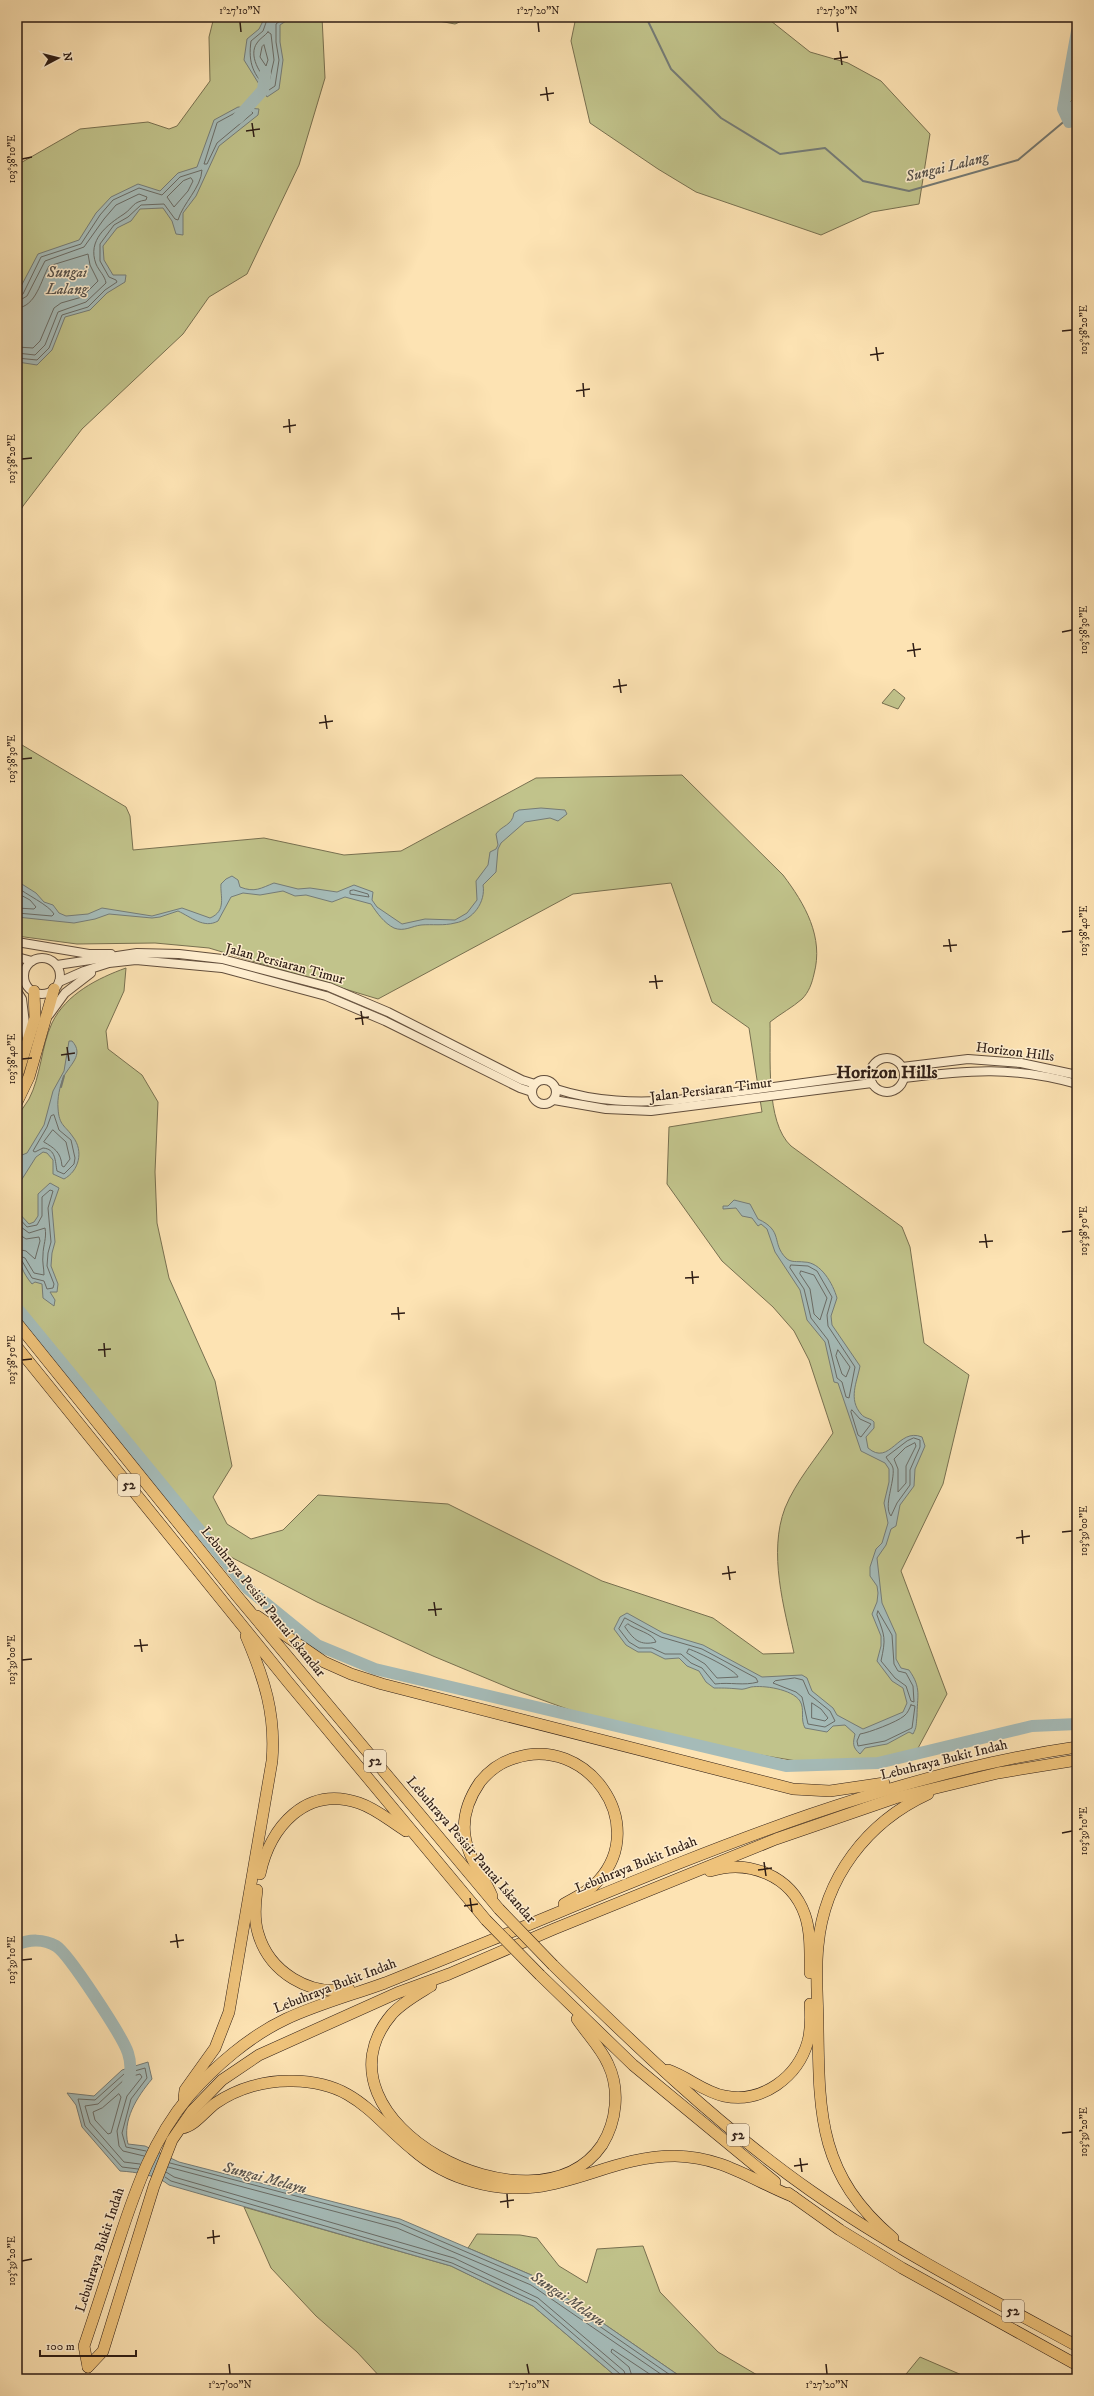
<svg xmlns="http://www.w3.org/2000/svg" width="1094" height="2396" font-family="'IM FELL DW Pica',serif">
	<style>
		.green { fill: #c1c38b; stroke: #787050 }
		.water { fill: #a5bbb8; stroke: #757c77 }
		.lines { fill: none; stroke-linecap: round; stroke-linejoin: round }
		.shore { stroke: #6a6c66; stroke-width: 1 }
		.stream { stroke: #757c77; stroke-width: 2 }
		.river { stroke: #a5bbb8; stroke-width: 12 }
		.tertiary-casing { stroke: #624e3c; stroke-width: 10 }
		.trunk-casing { stroke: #2e1d15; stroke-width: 12 }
		.tertiary { stroke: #feedce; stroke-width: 8 }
		.trunk { stroke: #eec27a; stroke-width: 11 }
		.trunk-bridge-casing { stroke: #2e1d15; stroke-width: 12; stroke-linecap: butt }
		.trunk-bridge { stroke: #eec27a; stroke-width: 11 }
		.ticks { fill: none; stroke: #2e1d15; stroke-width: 1.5 }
		.labels { text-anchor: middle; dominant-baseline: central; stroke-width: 3; stroke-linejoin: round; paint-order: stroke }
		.shield { fill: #feedce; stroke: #6c5b4c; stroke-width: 1 }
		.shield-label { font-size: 13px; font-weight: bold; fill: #2e1d15 }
		.street-label { font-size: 14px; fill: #2e1d15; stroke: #feedce }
		.water-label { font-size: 15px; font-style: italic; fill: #58544e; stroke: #feedce }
		.district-label { font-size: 18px; font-weight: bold; fill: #2e1d15; stroke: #feedce }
		.neatline { fill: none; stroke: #2e1d15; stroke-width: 1.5 }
		.ticks-label { font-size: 10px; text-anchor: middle; fill: #2e1d15 }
	</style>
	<rect width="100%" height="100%" fill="#fde3b3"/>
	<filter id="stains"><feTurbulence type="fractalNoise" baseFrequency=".005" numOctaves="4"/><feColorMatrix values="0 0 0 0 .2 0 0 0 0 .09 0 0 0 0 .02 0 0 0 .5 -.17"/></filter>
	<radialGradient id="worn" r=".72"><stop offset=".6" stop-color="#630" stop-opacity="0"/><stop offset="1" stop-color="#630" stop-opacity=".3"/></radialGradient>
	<!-- green -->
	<g class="green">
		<path d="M214,17h108l3,61 -26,87 -52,109 -38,23 -26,37 -101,95 -59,77 -6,11v-352l63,-36 68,-7 21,7 8,-3 33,-45 -1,-44z"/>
		<path d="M417,17h54l-16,7z"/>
		<path d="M576,17h190l44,35 38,11 33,18 49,53 -11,70 -47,8 -51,23 -125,-43 -38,-23 -68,-46 -19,-82z"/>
		<path d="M1077,31v64l-14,14 13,-73z"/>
		<path d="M894,689l11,9 -7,11 -16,-6z"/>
		<path d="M17,742l109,65 4,9 3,34 131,-12 80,17 57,-4 135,-73 146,-3 101,100c22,29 41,62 31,99 -2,9 -5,18 -12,25 -9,8 -22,15 -32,23 1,34 -5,100 21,124l111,81 8,20 14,96 45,32 -26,109 -42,87 46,123 -30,56 -63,15 -45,-2 -116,-19 -87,-21 -94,-34 -79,-33 -116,-54 -90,-47 -30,-31 -180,-223v-184c4,-6 8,-12 12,-18 12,-23 12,-52 23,-76 14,-29 46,-45 74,-55l-2,23 -18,40 2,18 34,26 16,27 -3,70 2,51 12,55 46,103 17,85 -19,31 14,27 24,15 32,-9 35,-35 130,9 154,77 111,37 50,36 31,-1c-10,-46 -26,-100 -9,-145 11,-27 32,-51 48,-75l-24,-73 -15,-29 -21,-24 -51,-46 -55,-77 2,-57 93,-15 -13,-84 -37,-26 -41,-119 -98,11 -195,105 -169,-51 -54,-5 -78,1 -60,-8z"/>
		<path d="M244,2207l207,59 82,40 86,73h-237l-25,-27 -41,-36 -45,-48z"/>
		<path d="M477,2234l43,1 17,3 22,28 28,17 10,-34 46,-3 17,46 58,60 46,27h-80l-148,-102 -68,-29z"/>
		<path d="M920,2357l51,22h-69z"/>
	</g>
	<!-- water -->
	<g class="water">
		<path d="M265,17h27l-12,8v17l3,18 -4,29 -12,8 -23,-37 3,-21 12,-10z"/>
		<path d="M1077,95v25l-8,2 -6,-13z"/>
		<path d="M238,107l21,2 -1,6 -39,31 -23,50 -13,17v22l-7,-1 -4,-13 -9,-13 -23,1 -9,12 -14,7 -14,18 1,14 9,15h13l-1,7 -18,11 -17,17 -25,7 -13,33 -15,15 -19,-3 -1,-68 21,-40 41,-14 17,-27 15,-16 27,-13 22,7 18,-18 19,-6 17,-47z"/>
		<path d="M541,808l24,2 2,4 -9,7 -8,-3 -25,4 -24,21 -3,6 -2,23 -13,13c3,17 -10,35 -28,38 -11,3 -23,1 -34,2 -9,1 -17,7 -27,3 -10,-5 -17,-15 -23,-24l-26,-7 -13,5 -26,-7 -11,1 -12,-5 -23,4 -17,-2 -12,4 -13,24c-14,8 -27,-4 -40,-10l-18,6 -8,1 -43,-4 -14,5 -21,4 -57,-6v-36l19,12 8,9 9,3 6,8 7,3 22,-2 14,-6 50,8 30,-8 28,10c17,-7 10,-22 11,-34l5,-5 6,-3 6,4 2,7c15,6 21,1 34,-4l24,6 12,-1 27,4 17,-7 19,7 -1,8 5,7 25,17 23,-5 30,1 12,-7 10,-13 -1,-19 12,-16 2,-13 6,-3 2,-4 -2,-11c6,-9 16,-8 18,-21l5,-3z"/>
		<path d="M69,1041h3c13,14 -3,24 -9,37 -3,8 -6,21 -5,30 1,18 7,17 15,29 11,14 6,34 -9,42l-11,-5v-14l-6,-7 -4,-1 -7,5 -19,30v-30l10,-4 17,-28 9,-34 11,-20z"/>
		<path d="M50,1183l9,5 -7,20 3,34 -3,11 -1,13 7,18 -1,8h-7l5,8 -1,6 -11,-8 -1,-14 -7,-2 -3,2c-19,-22 -15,-46 -15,-73l12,13 5,-2 4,-6v-22z"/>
		<path d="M734,1200l16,4 8,15c26,12 13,24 28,39 5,5 11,3 18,4 17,0 29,22 33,36l-6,18 1,9 28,41c-3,16 -12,33 1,48 4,5 10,4 13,8v6l-8,9 2,11c22,19 30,-21 54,-11l3,9 -10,23 -1,17 -14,19 -4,21 -5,3 -5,16 -9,13 5,45 14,31v25l5,9 8,2c13,18 8,27 8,46 -1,8 0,11 -4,18l-4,-2 -22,12 -22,4 -5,6c-8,-7 -7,-11 -5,-20l-10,-9 -12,1 -6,6 -22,-4c-5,-9 0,-19 -5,-27 -8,-12 -37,-16 -49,-14 -4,1 -8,3 -12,2 -12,-1 -12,-1 -25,-1l-8,-6 -7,-11 -12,-5 -8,-8 -14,1 -14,-7h-13l-12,-7 -12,-16 6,-12 7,-4 36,20 40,12 59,32 40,-2 5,3 5,13 21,17 4,7 26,14 40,-17 4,-9 -4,-15 -11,-7 -15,-20 4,-15v-10l-9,-22 5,-12 1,-9 -1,-7 -7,-10v-9l6,-18 6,-6 6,-20 -4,-20 5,-21v-13l-4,-6 -24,-12 -23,-68 -4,-1 -9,-40 -18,-22 -7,-30 -25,-38 -8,-23 -6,-5 -3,2 -6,-8 -10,-2 -6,-8 -13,1v-3h5z"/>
		<path d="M148,2062l4,17c-15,18 -30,41 -24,65l17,2 34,16 221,57 136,58 148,102h-65l-86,-73 -82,-40 -282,-81c-12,-10 -33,-13 -49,-14l-38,-44 -6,-22 -9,-12 27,3 28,-26z"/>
	</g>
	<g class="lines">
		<!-- shore -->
		<g class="shore">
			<path d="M268,17l-5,14 -12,10c-3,22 2,34 18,49l6,-4 4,-26 -3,-18v-18l9,-7"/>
			<path d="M268,32l3,2 3,26 -5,22c-9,-7 -21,-27 -12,-39 2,-4 8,-7 11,-11z"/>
			<path d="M264,45l4,15 -2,6 -6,-9 2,-10z"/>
			<path d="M239,111h12l2,2 -36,30 -10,21h-3l13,-41z"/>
			<path d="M191,178l2,3 -5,10 -14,16 -7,-10 16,-16z"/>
			<path d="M17,297l6,-3 18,-37 40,-13 19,-29 13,-15 26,-12 23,7 18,-18 22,-7c-1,18 -19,33 -24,50l-3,-1 -11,-15 -23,1 -13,12 -14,8 -14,19v17l9,16 7,3 1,2 -12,8 -17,17 -26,8 -13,33 -12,12 -20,-2"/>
			<path d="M17,302l10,-6 18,-35 39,-14 20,-28 12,-14 23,-11 8,3 -1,3c-14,2 -12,7 -22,14 -17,11 -37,26 -28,50 3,7 9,12 10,19l-20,19 -28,10 -13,33 -10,10 -18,-2"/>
			<path d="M17,308c19,-1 24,-28 32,-42l39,-12 2,11 8,16 -16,16 -21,6 -7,5 -14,33 -7,7 -16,-1"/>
			<path d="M17,887c8,7 32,18 37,27l-2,2 -35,-3"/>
			<path d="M354,890l14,4 1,3 -19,-3v-3z"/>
			<path d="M17,893l13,7 6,7 -2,2 -17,-1"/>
			<path d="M54,1115l5,15 12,10 4,18 -1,6 -10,10 -7,-3c-2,-10 -1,-22 -14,-23l-8,4 -2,-1 14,-24 4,-11z"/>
			<path d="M53,1130l13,12 4,17 -6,8 -2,-1c-1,-14 -8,-18 -18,-24z"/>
			<path d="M17,1216l10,11 10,-2 5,-9v-19l8,-7 3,1 -5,17 3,34 -3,11 -1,13 7,18 -1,4 -6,1 -3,-8 -12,-3 -10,-17 -5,-1"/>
			<path d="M17,1224l12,9 16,-5c2,10 -2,17 -2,27 -1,7 1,13 1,20l-10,-2 -9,-15 -8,-3"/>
			<path d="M17,1233l9,6 13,-2 1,4 -5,18 -9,-8 -9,-2"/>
			<path d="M791,1265l17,1 9,5 15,26 -5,18 1,11 27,41 -6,31 -3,-1 -4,-15 -5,-4 -9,-38 -17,-22 -7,-29 -14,-21z"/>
			<path d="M801,1271l13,4 13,23 -7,22 -6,-6 -4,-25 -10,-15z"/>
			<path d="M838,1350l12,17 -4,10 -4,-3 -6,-18z"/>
			<path d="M852,1410l8,9 11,5 -10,13 -3,-2 -7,-23z"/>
			<path d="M914,1438l6,2v7l-10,23v15l-13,18 -6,13c-8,-10 4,-34 2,-48 -1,-4 -5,-7 -7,-11l21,-16z"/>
			<path d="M915,1443l1,3 -10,20v17l-8,9v-23l-4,-10 11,-11z"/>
			<path d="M878,1611l14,24 2,29 4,7 8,2 7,13 1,16 -3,-1 -5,-15 -11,-8 -14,-17c5,-23 4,-24 -4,-46z"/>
			<path d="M625,1618l36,19 41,12 54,29 2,4c-14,4 -28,0 -43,2l-13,-16 -11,-5 -10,-9h-16l-13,-6h-13l-10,-6 -10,-13z"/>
			<path d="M628,1624c7,6 25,9 28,18 -16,4 -22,-2 -31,-15z"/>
			<path d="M689,1649c9,3 47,21 49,28l-21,1 -12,-14 -18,-11z"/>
			<path d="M795,1678l8,2 6,14 21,17 5,10 -10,6 -17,-3 -6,-27 -6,-5 -23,-9 2,-2z"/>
			<path d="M812,1703l9,6 7,9 -3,3 -13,-3z"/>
			<path d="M911,1705l4,1 -3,22 -27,13 -27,5 -1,-5 3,-7c8,-1 37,-12 44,-18 4,-3 5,-7 7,-11z"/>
			<path d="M119,2094l2,3 -10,36 -3,1 -13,-14 -2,-8 9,-4z"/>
			<path d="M170,2163l229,60 135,58 142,98"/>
			<path d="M140,2164l-16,-2 -34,-39 -5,-17 13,-2 28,-26 14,-4 2,3 -15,19 -10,35 2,15 4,5 21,5"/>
			<path d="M168,2167l229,61 134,57 137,94"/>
			<path d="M138,2169l-16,-2 -37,-41 -7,-27 17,1 29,-26 21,-6 2,10 -16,21 -9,34 4,14 20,4"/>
			<path d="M166,2172l8,5 280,81 84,40 86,73 3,8"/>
			<path d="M165,2177l6,4 281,82 84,39 84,72 2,5"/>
			<path d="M633,2379l-4,-12 -18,-15 1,-3 45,30"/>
		</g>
		<!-- stream -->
		<g class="stream">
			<path d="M646,17l25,52 50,49 59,36 45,-6 38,33 46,10 109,-31 49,-41"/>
			<path d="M61,1087l3,-11"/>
		</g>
		<!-- river -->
		<g class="river">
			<path d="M1077,31l-14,78 6,13 8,-2"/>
			<path d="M238,118l25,-28 2,-16"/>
			<path d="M17,1308l230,280 70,57 58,24 411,97 92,-3 154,-37 45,-2"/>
			<path d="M17,1945c12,-6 27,-6 39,1 12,7 67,91 72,107 3,9 3,21 0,30"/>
		</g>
		<defs>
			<g id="tertiary">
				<path d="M17,942l72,12h22"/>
				<path d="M17,957l15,4"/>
				<circle cx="42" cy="976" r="18"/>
				<path d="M57,965l80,-12 42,1 43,5 107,28 59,25 134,68 13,4"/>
				<path d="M59,982l25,-11 25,-8 27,-3 86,8 104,28 59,25 135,67 12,4"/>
				<path d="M17,991l5,8 5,40"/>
				<path d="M49,1015l16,-22 26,-20"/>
				<circle cx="887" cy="1075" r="17"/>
				<path d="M902,1067l66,-8 53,4 56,12"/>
				<path d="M904,1078c64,-8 110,-12 173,6"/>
				<circle cx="544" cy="1092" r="12"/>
				<path d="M556,1089c40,13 80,14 121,11l193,-26"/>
				<path d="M554,1100l52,9 45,2 221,-28"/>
			</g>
			<g id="trunk">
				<path d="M17,1076l18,-58 -1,-27"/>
				<path d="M17,1102l12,-25 25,-88"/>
				<path d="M17,1323l220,273 262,313"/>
				<path d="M17,1347l271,335 198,238"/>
				<path d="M257,1616l67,46 27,12 31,10 411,105 37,2 54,-8"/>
				<path d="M710,1871c38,-12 81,4 95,44 6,18 5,39 5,58"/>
				<path d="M260,1874c10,-47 46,-89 99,-71 18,6 32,19 47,28"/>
				<path d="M257,1890c-2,14 -3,30 1,43 11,39 52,64 91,56"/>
				<path d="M492,1896c-9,-21 -24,-38 -27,-60 -3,-20 4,-38 15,-54 9,-11 21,-20 35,-24 71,-24 135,65 84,122 -9,11 -23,17 -35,24"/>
				<path d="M553,1965c82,80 164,160 258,226 85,59 176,106 266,155"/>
				<path d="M540,1975l93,90 142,117"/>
				<path d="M431,1986c-13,8 -28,16 -39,28 -90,106 143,229 210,131 15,-24 18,-56 6,-81 -7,-16 -21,-30 -31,-45"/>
				<path d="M668,2070c20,7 36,22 56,26 38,8 74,-19 84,-55 3,-12 3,-24 2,-37"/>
				<path d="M184,2098l1,-8 30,-42 14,-36 43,-251c4,-47 -8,-83 -26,-125"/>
				<path d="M182,2128c12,-1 24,-18 34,-25 22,-15 50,-23 77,-22 61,1 77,33 119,68 17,15 39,27 62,33 80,23 127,-26 201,-26 49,1 76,24 119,41"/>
				<path d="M788,2193l52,37 62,38 175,97"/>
				<path d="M893,2238c-73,-62 -74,-120 -75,-210 0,-27 -3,-55 0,-82 6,-68 49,-124 110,-152"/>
				<path d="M88,2367l-4,-21c12,-35 23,-70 35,-106 17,-52 34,-101 70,-144 26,-30 61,-60 97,-77 32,-15 66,-24 99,-36 35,-14 69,-28 104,-42 191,-78 382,-164 588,-194"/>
				<path d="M88,2367l15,-16 51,-165 18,-46 20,-29 30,-31 37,-25 138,-62 52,-19 105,-45 222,-90 119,-41 103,-25 79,-13"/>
			</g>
		</defs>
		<!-- tertiary casing -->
		<use href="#tertiary" class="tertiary-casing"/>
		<!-- trunk casing -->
		<use href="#trunk" class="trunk-casing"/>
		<!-- tertiary -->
		<use href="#tertiary" class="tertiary"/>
		<!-- trunk -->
		<use href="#trunk" class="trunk"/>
		<defs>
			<g id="trunk-bridge">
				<path d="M499,1909l54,56"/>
				<path d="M486,1920l54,55"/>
			</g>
		</defs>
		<!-- trunk-bridge casing -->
		<use href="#trunk-bridge" class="trunk-bridge-casing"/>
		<!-- trunk-bridge -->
		<use href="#trunk-bridge" class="trunk-bridge"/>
	</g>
	<!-- ticks -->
	<path class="ticks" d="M240,22l1,10M538,22l1,10M837,22l1,10M840,51l2,14M834,59l14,-2M546,87l2,14M540,95l14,-2M252,123l2,14M246,131l14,-2M22,159l10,-2M1062,331l10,-1M876,347l2,14M870,355l14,-2M583,383l1,14M576,391l14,-2M289,419l1,14M283,427l13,-2M22,459l10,-1M1062,632l10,-2M913,643l2,14M907,651l14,-2M619,679l2,14M613,687l14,-2M325,715l2,14M319,723l14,-2M22,759l10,-1M1062,932l10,-1M949,939l2,13M943,946l14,-1M655,975l2,14M649,982l14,-1M361,1011l2,14M355,1019l14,-2M67,1047l2,14M61,1055l14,-2M22,1059l10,-1M1062,1232l10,-1M985,1234l2,14M979,1242l14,-1M692,1271l1,13M685,1278l14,-1M398,1307l1,13M391,1314l14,-1M104,1343l1,14M98,1350l13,-1M22,1360l10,-1M1022,1530l1,14M1062,1532l10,-1M1016,1538l14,-2M728,1566l2,14M722,1574l14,-2M434,1602l2,14M428,1610l14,-1M140,1639l2,13M134,1646l14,-1M22,1660l10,-1M1062,1833l10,-2M764,1862l2,14M758,1870l14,-2M470,1898l2,14M464,1906l14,-2M176,1934l2,14M170,1942l14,-2M22,1960l10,-1M1062,2133l10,-1M800,2158l2,14M794,2166l14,-2M507,2194l1,14M500,2202l14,-2M213,2230l1,14M207,2238l13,-2M22,2261l10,-2M229,2364l1,10M527,2364l2,10M826,2364l1,10"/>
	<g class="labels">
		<!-- shield labels -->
		<g class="shield">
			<rect x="118" y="1474" width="22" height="22" rx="3"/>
			<rect x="364" y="1750" width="22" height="22" rx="3"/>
			<rect x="727" y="2124" width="22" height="22" rx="3"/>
			<rect x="1002" y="2300" width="22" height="22" rx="3"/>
		</g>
		<g class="shield-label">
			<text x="129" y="1485">52</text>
			<text x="375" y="1761">52</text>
			<text x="738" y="2135">52</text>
			<text x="1013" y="2311">52</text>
		</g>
		<!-- street labels -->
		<g class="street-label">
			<text transform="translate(285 964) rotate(15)">Jalan Persiaran Timur</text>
			<text transform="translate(1015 1052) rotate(7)">Horizon Hills</text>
			<text transform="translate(711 1090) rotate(-7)">Jalan Persiaran Timur</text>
			<text transform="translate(263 1602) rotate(51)">Lebuhraya Pesisir Pantai Iskandar</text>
			<text transform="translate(944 1760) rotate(-14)">Lebuhraya Bukit Indah</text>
			<text transform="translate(471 1850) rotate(49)">Lebuhraya Pesisir Pantai Iskandar</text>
			<text transform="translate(636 1865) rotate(-22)">Lebuhraya Bukit Indah</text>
			<text transform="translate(335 1986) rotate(-21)">Lebuhraya Bukit Indah</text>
			<text transform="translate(100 2250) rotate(-72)">Lebuhraya Bukit Indah</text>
		</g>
		<!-- water labels -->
		<g class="water-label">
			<text transform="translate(947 167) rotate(-14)">Sungai Lalang</text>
			<text x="67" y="272">Sungai<tspan x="67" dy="17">Lalang</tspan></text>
			<text transform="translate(265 2178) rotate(15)">Sungai Melayu</text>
			<text transform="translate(568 2299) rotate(34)">Sungai Melayu</text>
		</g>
		<!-- district labels -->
		<g class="district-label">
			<text x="887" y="1073">Horizon Hills</text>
		</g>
	</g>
	<!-- margin -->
	<rect width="1094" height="2396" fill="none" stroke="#fde3b3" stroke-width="44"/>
	<!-- north arrow -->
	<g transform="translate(58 58) rotate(83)" stroke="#feedce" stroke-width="3" paint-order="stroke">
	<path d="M0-3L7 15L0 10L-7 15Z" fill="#2e1d15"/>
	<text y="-6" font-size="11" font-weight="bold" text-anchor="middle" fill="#2e1d15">N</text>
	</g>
	<!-- scale -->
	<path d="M40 2350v6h96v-6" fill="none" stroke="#2e1d15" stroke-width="2"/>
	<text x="46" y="2350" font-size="12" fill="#2e1d15" stroke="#feedce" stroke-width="3" paint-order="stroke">100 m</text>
	<rect x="22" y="22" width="1050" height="2352" class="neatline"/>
	<g class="ticks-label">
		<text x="240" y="14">1°27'10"N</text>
		<text x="538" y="14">1°27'20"N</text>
		<text x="837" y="14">1°27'30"N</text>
		<text transform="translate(11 159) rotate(-90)" y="4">103°38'10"E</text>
		<text transform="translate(1083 330) rotate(-90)" y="4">103°38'20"E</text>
		<text transform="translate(11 459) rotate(-90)" y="4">103°38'20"E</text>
		<text transform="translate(1083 630) rotate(-90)" y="4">103°38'30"E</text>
		<text transform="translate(11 759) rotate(-90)" y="4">103°38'30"E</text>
		<text transform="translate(1083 931) rotate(-90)" y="4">103°38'40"E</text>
		<text transform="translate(11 1059) rotate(-90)" y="4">103°38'40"E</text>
		<text transform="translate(1083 1231) rotate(-90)" y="4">103°38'50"E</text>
		<text transform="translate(11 1360) rotate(-90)" y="4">103°38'50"E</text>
		<text transform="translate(1083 1531) rotate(-90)" y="4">103°39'00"E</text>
		<text transform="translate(11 1660) rotate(-90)" y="4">103°39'00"E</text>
		<text transform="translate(1083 1831) rotate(-90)" y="4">103°39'10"E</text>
		<text transform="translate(11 1960) rotate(-90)" y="4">103°39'10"E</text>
		<text transform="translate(1083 2132) rotate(-90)" y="4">103°39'20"E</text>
		<text transform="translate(11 2261) rotate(-90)" y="4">103°39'20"E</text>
		<text x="230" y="2388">1°27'00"N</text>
		<text x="529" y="2388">1°27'10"N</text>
		<text x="827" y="2388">1°27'20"N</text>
	</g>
	<rect width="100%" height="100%" filter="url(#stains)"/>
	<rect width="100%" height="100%" fill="url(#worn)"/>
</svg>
